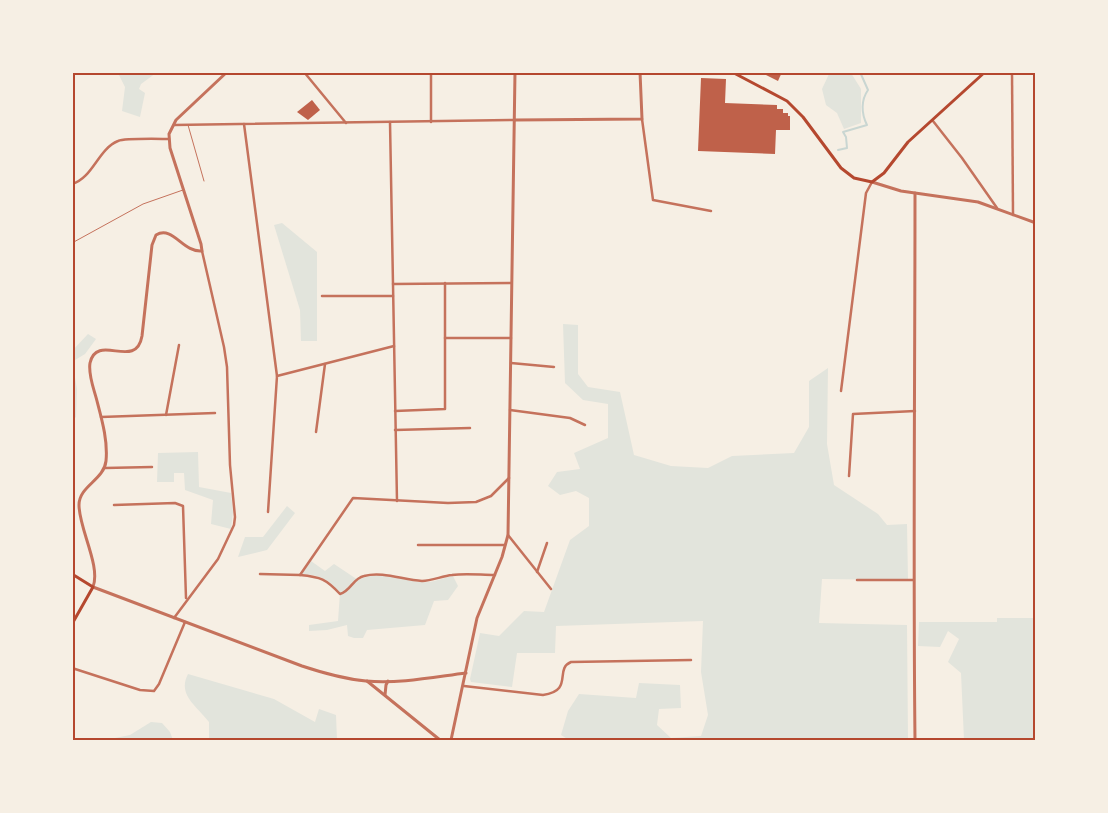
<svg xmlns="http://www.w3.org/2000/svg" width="1108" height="813" font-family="Roboto,sans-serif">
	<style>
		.green { fill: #e2e4dc }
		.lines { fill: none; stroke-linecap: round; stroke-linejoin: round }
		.stream { stroke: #c9d6d2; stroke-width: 2 }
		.building { fill: #bf614a }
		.service { stroke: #c5725c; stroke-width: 1 }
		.minor { stroke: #c5725c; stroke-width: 2.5 }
		.tertiary { stroke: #c5725c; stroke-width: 3 }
		.secondary { stroke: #b5482f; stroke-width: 3 }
		.neatline { fill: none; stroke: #b5482f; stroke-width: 2 }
	</style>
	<rect width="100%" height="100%" fill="#f6efe4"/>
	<!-- green -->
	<g class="green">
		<path d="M833,72l18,1 10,16v34l-17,6 -7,-16 -11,-8 -4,-16 7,-15z"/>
		<path d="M118,73h38l-15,11 -2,5 6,4 -5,24 -18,-6 3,-24z"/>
		<path d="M282,223l35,29v89h-16l-1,-31 -26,-85z"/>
		<path d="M563,324l15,1v49l10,13 32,5 14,63 37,11 37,2 24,-12 62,-3 15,-26v-46l19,-13 -1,76 7,41 44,29 9,11 20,-1 1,56 -86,-1 -3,44 88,2 1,115h-339l-8,-5 7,-24 11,-17 57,4 3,-15 41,2 1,23 -22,1 -2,16 14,13 30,-2 7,-21 -7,-43 2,-51 -147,5 -1,27h-38l-5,34 -41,-5 -1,-3 10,-46 19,3 25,-25 20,1 26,-72 19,-14v-28l-13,-7 -16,4 -12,-9 9,-14 23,-3 -6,-16 34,-15v-34l-25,-4 -18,-17z"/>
		<path d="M88,334l8,5 -11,15 -10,6 -1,12 3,17 -1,29 -4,-4 1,-64z"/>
		<path d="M198,452l1,35 32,6 2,19 -2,17 -20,-5 2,-24 -28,-10 -1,-17h-10v9h-17l1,-29z"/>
		<path d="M287,506l8,7 -28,37 -29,7 7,-20h18z"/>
		<path d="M311,561l14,10 9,-7 24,16c19,-11 44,1 64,2 11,1 20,-4 31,-6l5,10 -10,14 -14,1 -9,24 -58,5 -4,8h-9l-6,-2 -1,-11 -20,5 -18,1v-6l29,-4 2,-28c-11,-14 -20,-18 -38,-19z"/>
		<path d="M997,618h38v122h-71l-3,-67 -13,-11 11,-23 -11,-8 -8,16 -22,-1 1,-24h78z"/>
		<path d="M188,674l86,25 41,23 4,-13 17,6 1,25h-128v-18c-12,-16 -32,-27 -21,-48z"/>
		<path d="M151,722l11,1 8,9 3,8h-68l25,-5z"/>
	</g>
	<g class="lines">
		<!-- stream -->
		<path class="stream" d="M838,150l9,-2 -1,-11 -3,-5 24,-7c-6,-12 -6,-25 1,-35l-8,-18"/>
	</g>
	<!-- building -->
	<g class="building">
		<path d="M760,72h22l-4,9z"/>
		<path d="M701,78l25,1 -1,24 52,2v4h6v4h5v3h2v14h-14l-1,24 -77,-3z"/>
		<path d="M312,100l8,10 -12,10 -11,-8z"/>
	</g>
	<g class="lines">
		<!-- service -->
		<g class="service">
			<path d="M188,125l16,56"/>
			<path d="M72,243l71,-39 40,-14"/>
		</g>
		<!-- minor -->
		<g class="minor">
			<path d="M304,72l42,51"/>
			<path d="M431,72v50"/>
			<path d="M1012,72l1,143"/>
			<path d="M642,119l11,81 58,11"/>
			<path d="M933,121l29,37 35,50"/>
			<path d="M390,122l7,379"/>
			<path d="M244,124l33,252"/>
			<path d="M174,125l341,-5"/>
			<path d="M72,184c21,-6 26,-35 46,-43 7,-3 41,-2 51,-2"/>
			<path d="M393,284l118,-1"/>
			<path d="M322,296h71"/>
			<path d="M445,338h66"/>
			<path d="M511,363l43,4"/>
			<path d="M841,391l25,-198 6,-11"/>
			<path d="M510,410l60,8 15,7"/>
			<path d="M395,411l50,-2v-126"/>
			<path d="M166,415l13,-70"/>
			<path d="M101,417l114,-4"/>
			<path d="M395,430l75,-2"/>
			<path d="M316,432l9,-68"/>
			<path d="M105,468l47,-1"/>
			<path d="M849,476l4,-62 62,-3"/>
			<path d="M114,505l61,-2 8,3 3,92"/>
			<path d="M268,512l9,-136 117,-30"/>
			<path d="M508,535l43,54"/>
			<path d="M418,545h87"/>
			<path d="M537,572l10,-29"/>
			<path d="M260,574l40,1 53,-77 95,5 28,-1 15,-6 18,-18"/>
			<path d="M300,575c21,2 26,4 40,19 11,-3 13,-16 24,-18 19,-5 39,4 58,5 10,0 20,-5 30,-6 14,-2 29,0 43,0"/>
			<path d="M857,580h56"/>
			<path d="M174,618l44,-59 16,-34 1,-8 -5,-52 -3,-98 -3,-20 -22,-96"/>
			<path d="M72,668l68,22 14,1 5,-7 26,-62"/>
			<path d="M464,686l79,9c31,-4 11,-26 28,-33l120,-2"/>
		</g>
		<!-- tertiary -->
		<g class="tertiary">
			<path d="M227,72l-51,48 -7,14 1,14 31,96 1,7c-19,2 -29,-26 -46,-16l-4,10 -10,91c-6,35 -45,-4 -52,27 -2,12 4,26 7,38 5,19 11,40 9,60 -2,19 -27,25 -27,44 0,24 22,61 14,82l209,79c21,7 43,13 64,15 33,3 68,-4 100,-8"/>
			<path d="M515,120l127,-1 -2,-47"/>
			<path d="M872,182l29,9 77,11 58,21"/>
			<path d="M915,193c0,182 -2,365 0,547"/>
			<path d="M367,681l73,59"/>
			<path d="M385,695l1,-10 2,-4"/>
			<path d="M451,740l26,-122 25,-61 6,-22 7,-463"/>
		</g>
		<!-- secondary -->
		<g class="secondary">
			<path d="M732,72l55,29 16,16 38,51 13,10 18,4 12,-9 24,-31 77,-70"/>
			<path d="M72,574l21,13 -21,37"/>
		</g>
	</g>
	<!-- border -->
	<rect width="1108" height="813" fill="none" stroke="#f6efe4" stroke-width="148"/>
	<rect x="74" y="74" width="960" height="665" class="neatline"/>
</svg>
